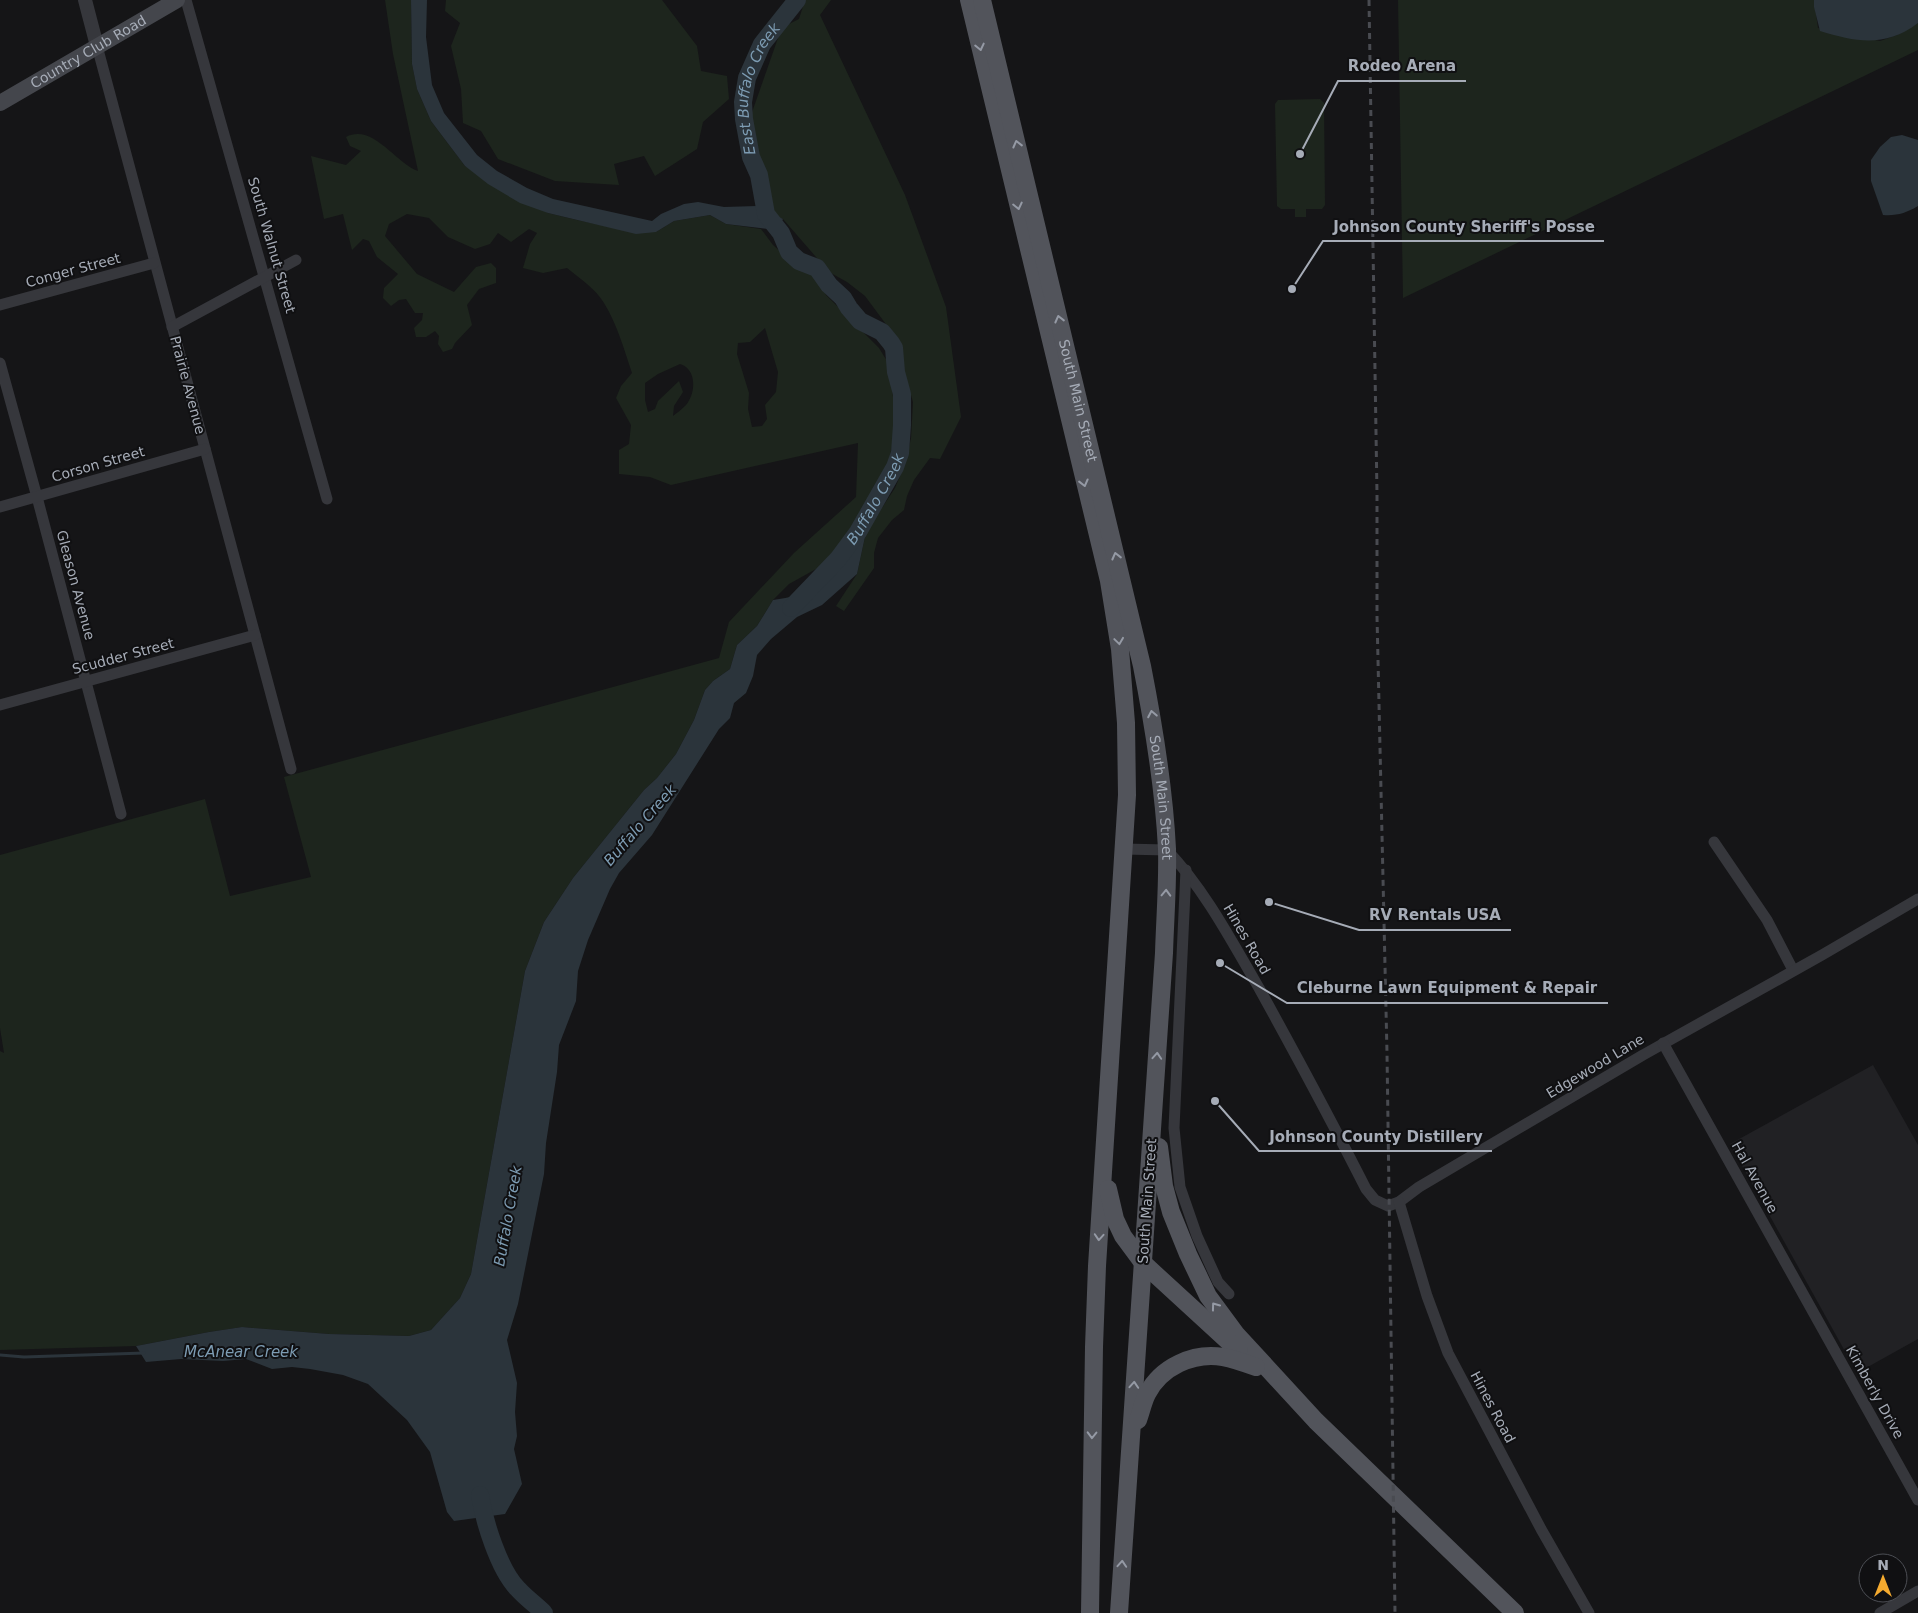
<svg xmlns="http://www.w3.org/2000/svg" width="1918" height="1613" font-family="'DejaVu Sans',sans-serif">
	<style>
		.built { fill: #212124 }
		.green { fill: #1d251d; fill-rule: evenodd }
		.water { fill: #2b343b }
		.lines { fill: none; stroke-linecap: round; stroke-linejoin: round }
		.stream { stroke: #2b343b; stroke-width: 3 }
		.river { stroke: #2b343b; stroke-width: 18 }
		.minor { stroke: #36373c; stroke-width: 11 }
		.tertiary { stroke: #36373c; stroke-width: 14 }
		.secondary { stroke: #44464c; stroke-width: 16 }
		.primary { stroke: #52545b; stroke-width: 18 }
		.rail { stroke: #494b51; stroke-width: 3; stroke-dasharray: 6 5; stroke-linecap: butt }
		.oneway { stroke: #959aa5 }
		.labels { text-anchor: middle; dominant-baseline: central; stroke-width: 4; stroke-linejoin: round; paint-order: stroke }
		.street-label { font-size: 14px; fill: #a6acb7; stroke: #101012 }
		.water-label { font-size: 15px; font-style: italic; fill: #7d9cb3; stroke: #101012 }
		.leader { fill: none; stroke: #a6acb7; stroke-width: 2 }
		.callout-dot { fill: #a6acb7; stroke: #101012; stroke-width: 2 }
		.callout-label { font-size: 15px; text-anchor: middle; font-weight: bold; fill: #a6acb7; stroke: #101012; stroke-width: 4; stroke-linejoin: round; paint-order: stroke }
	</style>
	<rect width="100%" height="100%" fill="#151517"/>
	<!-- built -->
	<path class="built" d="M1873,1065l45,80v194l-61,34 -127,-229z"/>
	<!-- green -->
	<g class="green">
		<path d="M385,0h26l1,64 5,25 14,32 34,45 83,47 29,7 28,6 51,6 18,-11 36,-6 16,9 35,5 12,16 19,17 24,14 10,19 53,53 11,18 6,62 -8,37 -14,21 -5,17 -27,39 -17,22 -36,20 -16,16 -16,26 -20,19 -7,24 -17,12 -8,9 -11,30 -18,34 -19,24 -13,12 -71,88 -29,44 -19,49 -54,303 -11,24 -29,32 -22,6 -80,-2 -87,-7 -33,5 -73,14 -136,4v-299l4,2 -4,-25v-173l205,-56 25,97 81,-19 -27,-100 435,-119 10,-36 65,-69 62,-56 2,-54 -187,42 -21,-8 -31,-3v-24l10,-6 2,-19 -15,-27 5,-12 11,-13c-8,-24 -15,-49 -28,-70 -8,-14 -25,-25 -37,-35l-24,5 -20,-5 7,-24 7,-11 -8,-4 -18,13 -13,-9 -8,11 -15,5 -27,-12 -19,-19 -22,-4 -18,10 -4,12 32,38 37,18 22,-25 15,-4 5,5v15l-17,6 -12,16 5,20 -17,18 -3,6 -9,3 -5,-8 1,-8 -4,-5 -9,6h-10l-2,-9 8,-8 1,-7h-8l-9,-14 -7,1 -8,6 -8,-8 1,-10 14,-14 -21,-17 -8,-16 -6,-2 -11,11 -9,-36 -19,5 -13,-63 35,9 15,-14 -11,-5 -4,-9c27,-14 49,26 72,34l-25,-117zM765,328l13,44 -2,20 -11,13 2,14 -5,7 -10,1 -4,-18 1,-16 -12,-39 1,-11 12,-1zM680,364c17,5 16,29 6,41 -4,4 -9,8 -13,11l1,-10 9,-14 -4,-11 -21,20 -3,8 -7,3 -3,-12v-17l13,-9z"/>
		<path d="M446,0h216l35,46 4,25 26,5 2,23 -26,23 -6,27 -42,27 -11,-20 -30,8 5,21 -64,-4 -57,-22 -17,-28 -18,-8 -2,-34 -10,-43 9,-23 -15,-12z"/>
		<path d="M805,0h26l-11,15 85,180 41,112 15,110 -21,42 -10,-1 -16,22 -7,16 -3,14 -12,10 -14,18 -4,15v15l-30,43 -8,-5 21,-32 9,-42 29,-44 11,-26 5,-24 2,-36 -19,-67 -29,-39 -18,-14 -18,-10 -46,-53 -10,-4 -3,-21 -11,-32 -9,-44 28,-80 7,-12 14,-7z"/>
		<path d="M1398,0h416l4,28 62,13 17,-6 21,-12v27l-515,248z"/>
		<path d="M1320,99l4,4 1,102 -3,4h-16v8h-11v-8h-14l-4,-3 -2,-102 3,-4z"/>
	</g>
	<!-- water -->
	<g class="water">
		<path d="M411,0h16l-1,37 6,48 12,28 33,42 20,16 30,17 26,11 99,22 9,-7 23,-10 14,-2 26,5 33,-1 26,13 -5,9 -10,1 -42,-5 -16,-9 -36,6 -18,11 -20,2 -88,-21 -28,-10 -32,-19 -23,-18 -34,-45 -14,-32 -5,-25z"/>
		<path d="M1814,0h104v23c-33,25 -62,19 -98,8l-6,-24z"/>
		<path d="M1902,135l16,5v66c-12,7 -21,10 -35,9l-12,-34v-21l9,-13 11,-10z"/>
		<path d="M851,527l15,5 -9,42 -35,31 -25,12 -26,22 -14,16 -4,21 -7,17 -12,10 -4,15 -11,11 -67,106 -33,38 -9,16 -22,51 -10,31 -2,30 -17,44 -2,27 -11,71 -2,31 -26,130 -11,36 10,43 -2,29 2,24 -3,13 8,35 -17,30 -51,7 -7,-9 -17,-60 -23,-32 -39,-36 -25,-9 -33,-6 -18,-2 -20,2 -26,-10 -23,2 -42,-2 -35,3 -10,-16 73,-14 33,-5 87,7 80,2 22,-6 29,-32 11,-24 54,-303 19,-49 29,-44 71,-88 13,-12 19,-24 18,-34 11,-30 8,-9 17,-12 7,-24 20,-19 16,-26c35,-5 54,-12 67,-48 3,-9 6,-16 11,-25z"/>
	</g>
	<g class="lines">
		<!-- stream -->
		<path class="stream" d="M0,1355l24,2 120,-4"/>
		<!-- river -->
		<g class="river">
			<path id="s1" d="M791,608l47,-49 20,-27 37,-65 5,-14 2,-28v-31l-6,-22 -2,-24 -3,-5 -9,-11 -22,-11 -11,-13 -6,-10 -14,-13 -12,-17 -18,-7 -10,-9 -8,-19 -15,-19 -7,-39 -8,-18 -7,-38 -1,-17 4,-24 15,-34 35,-44"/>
			<path d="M480,1495c4,26 19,75 38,94 8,9 18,16 26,24"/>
		</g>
		<!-- minor -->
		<g class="minor">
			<path d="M186,0l141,499"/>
			<path d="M97,46l194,723"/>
			<path d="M0,305l154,-42"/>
			<path d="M172,327l124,-67"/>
			<path d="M0,363l37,134 84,317"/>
			<path d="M0,507l205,-58"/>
			<path d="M0,705l255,-70"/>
			<path d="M1714,842l53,78 26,50"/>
			<path d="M1124,849l43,1c38,40 64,90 92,138 37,67 73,134 107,201l9,11 13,6 11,-4 20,-15 224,-132 179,-100 96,-56"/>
			<path d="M1186,870l-12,258 6,59 17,49 21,46 11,12"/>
			<path d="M1663,1043l255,457"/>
			<path d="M1399,1202l28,94 21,57 93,176 48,84"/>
			<path d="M1880,1613l38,-22"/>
		</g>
		<!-- tertiary -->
		<path class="tertiary" d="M85,0l12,46"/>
		<!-- secondary -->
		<path class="secondary" id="s2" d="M0,103l177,-103"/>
		<!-- primary -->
		<g class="primary">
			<path d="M969,0l140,581 11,68 6,74 1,72 -30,471 -3,81 -4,266"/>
			<path id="s3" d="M982,0l160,666c12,61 22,122 25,183 1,35 -2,70 -3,104l-45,660"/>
			<path d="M1159,1147l5,39 7,26 17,42 20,42 28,38 80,87 199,192"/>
			<path d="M1108,1189l7,30 8,17 20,27 96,88"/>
			<path d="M1138,1420c3,-8 5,-18 9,-26 14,-27 46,-42 76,-37 11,2 22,6 33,10"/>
		</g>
		<!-- rail -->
		<path class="rail" d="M1369,0l8,494v122l10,437 8,560"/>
	</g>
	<!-- one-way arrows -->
	<defs><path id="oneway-chevron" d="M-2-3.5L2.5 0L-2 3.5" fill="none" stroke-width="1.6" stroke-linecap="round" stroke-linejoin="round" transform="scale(1.25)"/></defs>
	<g class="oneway">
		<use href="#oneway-chevron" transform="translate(980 47) rotate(77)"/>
		<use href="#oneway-chevron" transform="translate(1017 144) rotate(-104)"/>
		<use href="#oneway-chevron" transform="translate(1018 206) rotate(77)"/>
		<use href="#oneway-chevron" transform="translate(1059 319) rotate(-104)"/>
		<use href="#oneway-chevron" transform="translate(1084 483) rotate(76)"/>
		<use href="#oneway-chevron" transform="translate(1116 556) rotate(-104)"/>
		<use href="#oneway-chevron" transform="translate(1119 641) rotate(82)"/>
		<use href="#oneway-chevron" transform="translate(1152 714) rotate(-101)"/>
		<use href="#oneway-chevron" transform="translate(1166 893) rotate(-88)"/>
		<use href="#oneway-chevron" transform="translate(1157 1056) rotate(-86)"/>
		<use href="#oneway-chevron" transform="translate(1099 1237) rotate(94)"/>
		<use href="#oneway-chevron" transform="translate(1215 1306) rotate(-126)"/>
		<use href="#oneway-chevron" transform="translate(1134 1385) rotate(-86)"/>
		<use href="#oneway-chevron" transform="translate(1092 1435) rotate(91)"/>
		<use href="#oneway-chevron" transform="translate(1122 1564) rotate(-86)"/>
	</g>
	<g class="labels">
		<!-- street labels -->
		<g class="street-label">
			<text stroke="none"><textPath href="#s2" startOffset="102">Country Club Road</textPath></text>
			<text transform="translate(272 245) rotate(74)">South Walnut Street</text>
			<text transform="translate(73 270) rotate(-15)">Conger Street</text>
			<text transform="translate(188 385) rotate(75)">Prairie Avenue</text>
			<text stroke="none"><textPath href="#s3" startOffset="412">South Main Street</textPath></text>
			<text transform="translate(98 464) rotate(-16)">Corson Street</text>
			<text transform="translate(76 585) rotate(75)">Gleason Avenue</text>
			<text transform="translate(123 656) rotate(-15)">Scudder Street</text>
			<text stroke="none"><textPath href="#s3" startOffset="818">South Main Street</textPath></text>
			<text transform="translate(1247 939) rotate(60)">Hines Road</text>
			<text transform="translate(1595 1066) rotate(-31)">Edgewood Lane</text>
			<text transform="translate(1755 1177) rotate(61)">Hal Avenue</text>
			<text transform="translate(1147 1201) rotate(-86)">South Main Street</text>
			<text transform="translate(1875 1392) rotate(61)">Kimberly Drive</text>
			<text transform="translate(1493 1407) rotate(62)">Hines Road</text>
		</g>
		<!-- water labels -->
		<g class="water-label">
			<text stroke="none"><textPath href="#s1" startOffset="619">East Buffalo Creek</textPath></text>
			<text stroke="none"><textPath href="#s1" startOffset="139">Buffalo Creek</textPath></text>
			<text transform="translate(640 825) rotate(-49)">Buffalo Creek</text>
			<text transform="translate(508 1216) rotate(-80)">Buffalo Creek</text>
			<text x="241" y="1352">McAnear Creek</text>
		</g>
	</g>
	<!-- callouts -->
	<path class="leader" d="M1300 154L1338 81H1466M1292 289L1323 241H1604M1269 902L1359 930H1511M1220 963L1287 1003H1608M1215 1101L1259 1151H1492"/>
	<g class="callout-dot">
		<circle cx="1300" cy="154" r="5"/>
		<circle cx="1292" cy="289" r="5"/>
		<circle cx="1269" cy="902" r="5"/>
		<circle cx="1220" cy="963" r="5"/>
		<circle cx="1215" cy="1101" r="5"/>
	</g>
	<g class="callout-label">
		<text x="1402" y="71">Rodeo Arena</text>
		<text x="1464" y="232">Johnson County Sheriff's Posse</text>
		<text x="1435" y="920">RV Rentals USA</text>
		<text x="1447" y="993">Cleburne Lawn Equipment &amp; Repair</text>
		<text x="1376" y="1142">Johnson County Distillery</text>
	</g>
	<!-- north arrow -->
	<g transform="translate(1883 1578)"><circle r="24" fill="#101012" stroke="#4c4e54"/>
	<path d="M0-4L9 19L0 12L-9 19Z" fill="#f4aa2f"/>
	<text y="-8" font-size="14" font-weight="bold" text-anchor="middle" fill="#a6acb7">N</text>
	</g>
</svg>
